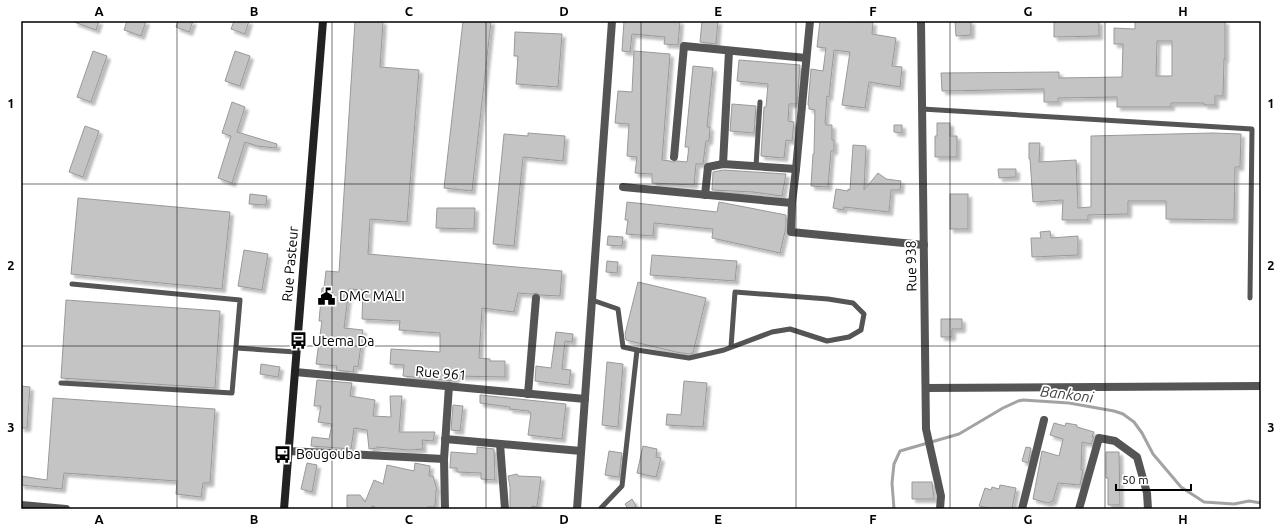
<svg xmlns="http://www.w3.org/2000/svg" width="1282" height="530" font-family="Ubuntu,sans-serif">
	<style>
		.lines { fill: none; stroke-linecap: round; stroke-linejoin: round }
		.stream { stroke: #a3a3a3; stroke-width: 3 }
		.building { fill: #c4c4c4; stroke: #999; fill-rule: evenodd; filter: url(#shadow) }
		.service { stroke: #555; stroke-width: 5 }
		.minor { stroke: #555; stroke-width: 8 }
		.secondary { stroke: #222; stroke-width: 8 }
		.grid { fill: none; stroke: #000; stroke-width: 1; stroke-opacity: 0.55 }
		.labels { text-anchor: middle; dominant-baseline: central; stroke-width: 3.5; stroke-linejoin: round; paint-order: stroke }
		.street-label { font-size: 14px; fill: #000; stroke: #fff }
		.poi-label { font-size: 14px; fill: #000; stroke: #fff; text-anchor: start }
		.water-label { font-size: 15px; font-style: italic; fill: #444; stroke: #fff }
		.neatline { fill: none; stroke: #000; stroke-width: 1.5 }
		.grid-label { font-size: 13px; text-anchor: middle; font-weight: bold; fill: #000 }
	</style>
	<defs>
		<filter id="shadow"><feDropShadow dx="3.5" dy="3.5" stdDeviation="1" flood-color="#0004"/></filter>
	</defs>
	<rect width="100%" height="100%" fill="#fff"/>
	<g class="lines">
		<!-- stream -->
		<path class="stream" d="M894,509l-2,-26 2,-19 6,-13 59,-17 44,-26 15,-7 5,-1 46,3 45,8 9,3 11,8 8,11 11,21 28,33 23,15 30,2 15,-3 12,2"/>
	</g>
	<!-- building -->
	<g class="building">
		<path d="M75,21h24l-3,9 -22,-8z"/>
		<path d="M127,21h19l-5,15 -17,-6z"/>
		<path d="M178,21h15l-4,11 -13,-5z"/>
		<path d="M234,21h15l-4,13 -14,-5z"/>
		<path d="M355,21h28l-3,46 39,3 -12,152 -37,-3 -2,35 194,17 -2,25 -20,-1 -3,-2 -5,1 -14,-1 -4,19 -32,-4 -3,50 11,1v2h15v16l-50,-1v5l-52,-5 1,-11 -14,-1 1,-15 49,3v-19l-41,-3 1,-9 -38,-2 1,-29 -14,-1 -5,39 19,2 -5,37 -4,-1 -1,6 -17,-2 1,-4 -21,-2 6,-43h-3l3,-33h2l2,-17 13,1z"/>
		<path d="M463,21h28l-19,170 -28,-3z"/>
		<path d="M624,21h56l-2,24 -14,-1 1,-7 -33,-3 -2,18 -8,-1z"/>
		<path d="M702,21h16l-2,23 -16,-2z"/>
		<path d="M820,21l53,1 -1,12 24,4 -4,28 10,1 -2,20 -31,-5 -4,26 -23,-3 8,-53 -16,-2 -5,47 -2,-1 -2,27h1v2h6v15h2v11h-3l-3,36 -17,-1 2,-32h1l1,-44 -6,-1v-3l-1,-1 3,-36 12,2 3,-23 -9,-1z"/>
		<path d="M955,21h16v14l-15,1z"/>
		<path d="M1054,21h45v15l-45,1z"/>
		<path d="M1135,21h90v38h-1l-1,37h-8v9h-11v-2h-33v4h-54v-10l-59,1v4h-14v-13l-102,2 -1,-18 118,-1v6l63,-1 1,-33h-9v-16l21,1zM1157,41h15v35h-16z"/>
		<path d="M515,32l47,2 -4,53 -42,-3 2,-28h-4z"/>
		<path d="M93,51l14,5 -16,46 -14,-5z"/>
		<path d="M235,51l15,5 -10,30 -15,-5z"/>
		<path d="M634,51l36,3 -8,106 8,1 3,1 4,-1 10,1 2,-15h-4l8,-81 20,2 -6,59h3l-1,14h-3l-3,23h-7l-2,21 -42,-2v-9l-17,-1 2,-16 -10,-1 2,-32 -14,-1 3,-32 14,1z"/>
		<path d="M739,60l61,5 -3,39h-8l-1,17 6,1 -2,19 -6,-1 -2,18 -23,-2 3,-49h2l2,-23 -31,-3z"/>
		<path d="M232,102l13,5 -8,25 40,12 -1,4 -19,-2 -12,-4 -13,41 -14,-5 13,-42 -9,-3z"/>
		<path d="M732,104l24,2 -2,27 -24,-2z"/>
		<path d="M937,123h13v13h7v21h-22v-21h2z"/>
		<path d="M894,125h8v8l-8,-1z"/>
		<path d="M85,126l14,5 -16,46 -14,-5z"/>
		<path d="M528,133l37,3 -2,25 -40,-4 -9,89 -21,-2 11,-110 24,2z"/>
		<path d="M1212,133l29,1 -1,33h-5l-1,53 -68,-1v-18h-38v13l-40,1v5h-26l1,-20 -30,2 -3,-43h-1v-16h11l-1,19 37,-2 2,48 13,-1v-71z"/>
		<path d="M853,145l13,1 -2,44 14,-17 8,6 15,2 -1,9h-9l-2,22 -45,-5 -1,3 -10,-2 3,-19 12,2v-2l2,1z"/>
		<path d="M998,169h18v8l-17,1z"/>
		<path d="M723,170l63,4 -4,22 -29,-4 -41,-2 1,-18z"/>
		<path d="M250,194l17,2 -1,9 -17,-1z"/>
		<rect x="950" y="194" width="18" height="35"/>
		<path d="M78,198l152,14 -8,77 -151,-15z"/>
		<path d="M627,202l90,10 2,-10 67,13v12l-6,26 -68,-15 1,-9 -59,-6 -1,13 -27,-2 2,-14h-3z"/>
		<path d="M437,208h38l-1,21 -38,-1z"/>
		<path d="M1050,231l1,7 27,-2v19l-46,2 -1,-19h10l-1,-6z"/>
		<path d="M608,236l15,1 -1,9 -15,-1z"/>
		<path d="M244,250l24,4 -6,36 -24,-4z"/>
		<path d="M652,255l85,6 -2,20 -85,-6z"/>
		<path d="M607,261l11,1 -1,11 -11,-1z"/>
		<path d="M638,282l68,16 -13,55 -4,1 -13,-2 -50,-12 -1,-6z"/>
		<path d="M66,300l154,11 -5,77 -154,-10z"/>
		<path d="M941,319h21v10h-10v8h-11z"/>
		<path d="M556,332l17,2 -1,8 -7,-1 -3,28 9,1 -2,15 -34,-4 1,-15 15,2z"/>
		<path d="M607,362l16,2 -5,63 -16,-2z"/>
		<path d="M261,364l19,3 -2,10 -18,-3z"/>
		<path d="M317,380l35,3 -2,13 25,4 -2,16 18,1 -1,-21h12l-3,36h36l-2,9 -11,-1 1,9 -14,1 -32,-3v1l-8,1 -2,-19 -13,-2 -3,21 -40,-3 1,-9 17,2 3,-15 -14,-2 3,-16h-7z"/>
		<path d="M684,381l23,2 -4,44 -37,-2 1,-11 14,1z"/>
		<path d="M21,386l9,1 -3,41h-6z"/>
		<path d="M480,395l86,9 -4,35 -34,-4 3,-22 -2,-1v-1l-20,-2 1,-2 -30,-4z"/>
		<path d="M53,398l162,11 -5,74h-7l-2,14 -25,-3 1,-13 -113,-8 -2,16 -41,-4v-9l26,4z"/>
		<path d="M453,405l10,1 -3,25 -9,-1z"/>
		<path d="M1054,423l11,3 1,-3 11,2v2l17,5 -2,5h2l-3,7 -9,-2 -1,28h2l-3,15 -22,-2 -5,18 -5,2 -15,-4 9,-48 17,5 4,-17 -13,-4z"/>
		<path d="M643,446l14,3 -1,8 5,1 -5,19 -19,-4z"/>
		<path d="M477,447l17,2 1,31 -14,-1v-6l-24,-1v-4h-7l1,-16 26,2z"/>
		<path d="M1026,447l5,1 -3,15 -6,-2z"/>
		<path d="M609,451l13,2 -3,24 -14,-2z"/>
		<path d="M1106,452h13l1,53h-12v-27h-2z"/>
		<path d="M307,463l10,2 -5,27 -11,-3z"/>
		<path d="M415,463l15,3 -1,10h4l4,14h-1l-1,17h-8l-1,2h-46l-8,-3 -1,3h-24v-14h13l5,7 9,-22 9,4 4,-19 27,6z"/>
		<path d="M517,474l1,2 23,1 -4,30 -5,-1v3h-22v-22l-2,-11z"/>
		<path d="M912,482h20l2,17h-22z"/>
		<path d="M1000,485l16,3 -4,21h-17l-16,-3 6,-18 6,2 1,-3 7,2z"/>
		<path d="M632,499l4,7 -4,3h-4l-3,-5z"/>
	</g>
	<g class="lines">
		<!-- service -->
		<g class="service">
			<path d="M922,109l330,20 -2,169"/>
			<path d="M756,166l4,-64"/>
			<path d="M592,300l26,9 5,38 14,3"/>
			<path d="M236,348l60,4"/>
			<path d="M61,383l171,10 8,-93 -168,-16"/>
			<path d="M601,508l21,-22 15,-136 52,8 35,-8 48,-18 18,-3 37,12 22,-4 12,-7 3,-16 -11,-11 -25,-4 -93,-7 -4,55"/>
		</g>
		<!-- minor -->
		<g class="minor">
			<path d="M921,21l5,408 15,67 -1,13"/>
			<path d="M674,157l10,-111 122,12"/>
			<path d="M723,164l6,-113"/>
			<path d="M623,187l169,16 4,-34"/>
			<path d="M705,195l3,-28 15,-3 73,5 14,-148"/>
			<path d="M792,203l-1,29 133,13"/>
			<path d="M295,372l290,27"/>
			<path d="M926,388l335,-2"/>
			<path d="M528,394l8,-96"/>
			<path d="M445,439l136,12"/>
			<path d="M500,444l5,65"/>
			<path d="M288,451l156,8"/>
			<path d="M21,505l45,4"/>
			<path d="M445,509l-1,-50 5,-73"/>
			<path d="M577,509l35,-488"/>
			<path d="M1022,509l22,-89"/>
			<path d="M1079,509l20,-71 16,3 22,16 10,36 1,16"/>
		</g>
		<!-- secondary -->
		<path class="secondary" d="M284,509l39,-488"/>
	</g>
	<!-- grid -->
	<path class="grid" d="M177,21v488M332,21v488M486,21v488M641,21v488M796,21v488M950,21v488M1105,21v488M21,184h1240M21,346h1240"/>
	<!-- icons -->
	<defs>
		<symbol id="civic-bare" viewBox="-9 -9 18 18"><path d="M-.6-6.5H3V-4.5H.6V-3L4-1V1h2V6H-6V1h2V-1L-.6-3ZM-1.2 2.5V6h2.4V2.5Z" fill="#000" stroke="#fff" stroke-width="2.5" paint-order="stroke"/></symbol>
		<symbol id="bus-bare" viewBox="-9 -9 18 18"><path d="M-5-6H5V4H4V6H2V4H-2V6H-4V4H-5ZM-3.5-4V0h7V-4ZM-3.5 1.2v1.5H-2V1.2ZM2 1.2v1.5H3.5V1.2Z" fill="#000" stroke="#fff" stroke-width="2.5" paint-order="stroke"/></symbol>
	</defs>
	<g fill-rule="evenodd">
		<use href="#civic-bare" x="314" y="284" width="25" height="25"/>
		<use href="#bus-bare" x="286" y="328" width="25" height="25"/>
		<use href="#bus-bare" x="270" y="442" width="25" height="25"/>
	</g>
	<g class="labels">
		<!-- street labels -->
		<g class="street-label">
			<text transform="translate(290 264) rotate(-85)">Rue Pasteur</text>
			<text transform="translate(911 266) rotate(-91)">Rue 938</text>
			<text transform="translate(441 373) rotate(5)">Rue 961</text>
		</g>
		<!-- poi labels -->
		<g class="poi-label">
			<text x="339" y="296">DMC MALI</text>
			<text x="312" y="341">Utema Da</text>
			<text x="296" y="454">Bougouba</text>
		</g>
		<!-- water labels -->
		<g class="water-label">
			<text transform="translate(1067 394) rotate(7)">Bankoni</text>
		</g>
	</g>
	<!-- border -->
	<rect width="1282" height="530" fill="none" stroke="#ffffff" stroke-width="44"/>
	<!-- scale -->
	<path d="M1116 484v6h75v-6" fill="none" stroke="#000000" stroke-width="2"/>
	<text x="1122" y="484" font-size="12" fill="#000000" stroke="#ffffff" stroke-width="3" paint-order="stroke">50 m</text>
	<rect x="22" y="22" width="1238" height="486" class="neatline"/>
	<g class="grid-label">
		<text x="99" y="16">A</text>
		<text x="254" y="16">B</text>
		<text x="409" y="16">C</text>
		<text x="564" y="16">D</text>
		<text x="718" y="16">E</text>
		<text x="873" y="16">F</text>
		<text x="1028" y="16">G</text>
		<text x="1183" y="16">H</text>
		<text x="11" y="108">1</text>
		<text x="1271" y="108">1</text>
		<text x="11" y="270">2</text>
		<text x="1271" y="270">2</text>
		<text x="11" y="432">3</text>
		<text x="1271" y="432">3</text>
		<text x="99" y="524">A</text>
		<text x="254" y="524">B</text>
		<text x="409" y="524">C</text>
		<text x="564" y="524">D</text>
		<text x="718" y="524">E</text>
		<text x="873" y="524">F</text>
		<text x="1028" y="524">G</text>
		<text x="1183" y="524">H</text>
	</g>
</svg>
